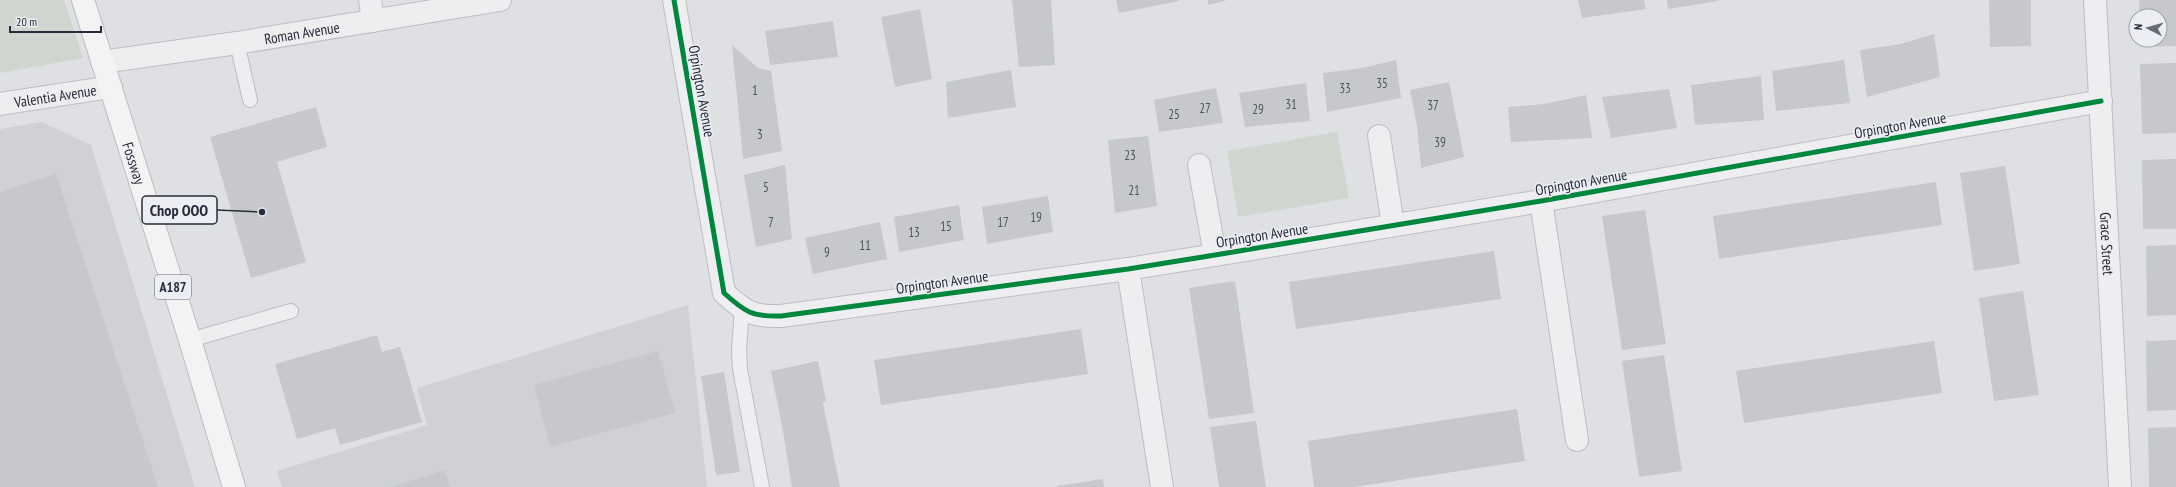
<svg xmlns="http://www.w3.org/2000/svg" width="2176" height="487" font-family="'PT Sans Narrow',sans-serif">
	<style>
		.built { fill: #cfd1d7 }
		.green { fill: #ced6cf }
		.building { fill: #c6c8cb }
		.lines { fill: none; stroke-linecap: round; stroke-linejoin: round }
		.service-casing { stroke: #bcbdc0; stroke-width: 16 }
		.minor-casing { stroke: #bcbdc0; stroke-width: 24 }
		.tertiary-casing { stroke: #bcbdc0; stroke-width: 24 }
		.primary-casing { stroke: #bbbdc0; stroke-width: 24 }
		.service { stroke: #eeeef0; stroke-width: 14 }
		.minor { stroke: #eeeef0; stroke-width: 22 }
		.tertiary { stroke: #eeeef0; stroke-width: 22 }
		.primary { stroke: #f3f3f4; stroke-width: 22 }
		.cycleway-casing { stroke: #eceef3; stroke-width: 8 }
		.cycleway { stroke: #00873e; stroke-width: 5 }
		.labels { text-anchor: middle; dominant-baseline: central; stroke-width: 3; stroke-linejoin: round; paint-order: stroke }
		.number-label { font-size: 13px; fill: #515460 }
		.shield { fill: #eceef3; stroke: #636672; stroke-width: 1 }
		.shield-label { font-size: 14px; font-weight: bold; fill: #282c3a }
		.street-label { font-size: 15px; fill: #282c3a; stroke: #eceef3 }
		.leader { fill: none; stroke: #282c3a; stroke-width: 1.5 }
		.callout-dot { fill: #282c3a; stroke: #eceef3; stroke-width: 1.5 }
		.callout { fill: #eceef3; stroke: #282c3a; stroke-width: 1.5 }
		.callout-label { font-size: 16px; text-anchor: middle; font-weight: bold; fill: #282c3a }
	</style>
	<rect width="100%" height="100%" fill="#dfe0e3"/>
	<!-- built -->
	<g class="built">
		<path d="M42,122l49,23 104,342h-195v-358z"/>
		<path d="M688,305l19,182h-425l-5,-16 150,-46 -10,-37z"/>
	</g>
	<!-- green -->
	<g class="green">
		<path d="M0,0h64l19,58 -83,15z"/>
		<path d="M1337,132l12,66 -111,19 -11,-66z"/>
	</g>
	<!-- building -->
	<g class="building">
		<path d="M1012,0h39l4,65 -36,2z"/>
		<path d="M1116,0h63v1l-60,12z"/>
		<path d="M1208,0h17v1l-17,4z"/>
		<path d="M1578,0h66l2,9 -64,9z"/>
		<path d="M1667,0h51v1l-50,8z"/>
		<path d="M1989,0h42v46l-41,1z"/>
		<path d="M2139,0h37v46l-36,1v-7h20v-24h-20z"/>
		<path d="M920,9l12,70 -37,8 -14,-70z"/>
		<path d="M833,21l5,36 -68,8 -5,-34z"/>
		<path d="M1934,34l6,43 -73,20 -7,-47 40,-6z"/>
		<path d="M732,45l26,23 13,3 11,80 -39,8z"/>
		<path d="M1396,60l5,38 -74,14 -4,-39 39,-5z"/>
		<path d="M1844,60l6,43 -74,8 -4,-40z"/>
		<path d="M2176,63v70l-34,1 -2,-70z"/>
		<path d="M1011,70l5,37 -68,11 -2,-36z"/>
		<path d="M1761,76l3,44 -69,5 -4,-40z"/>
		<path d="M1449,82l15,75 -43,11 -4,-42 -7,-36z"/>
		<path d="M1306,83l4,38 -65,6 -6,-34z"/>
		<path d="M1216,88l7,35 -64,9 -5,-32z"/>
		<path d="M1669,89l8,39 -66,10 -9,-41z"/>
		<path d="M1586,95l6,43 -81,4 -3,-35 36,-3z"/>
		<path d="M316,107l11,40 -50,15 29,100 -55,16 -41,-141z"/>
		<path d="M1148,136l9,70 -42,7 -7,-73z"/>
		<path d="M2176,159v70h-33l-1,-69z"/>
		<path d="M785,165l7,74 -36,8 -12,-72z"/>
		<path d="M2005,166l15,98 -46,7 -14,-98z"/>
		<path d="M56,174l102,313h-158v-295z"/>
		<path d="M1936,182l6,43 -223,34 -6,-43z"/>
		<path d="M1048,196l5,36 -66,12 -5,-37z"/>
		<path d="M959,205l5,35 -65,12 -5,-35z"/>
		<path d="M1645,210l21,134 -44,6 -20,-134z"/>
		<path d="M880,222l7,37 -74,15 -8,-36z"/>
		<path d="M2176,245v70l-29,1 -1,-70z"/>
		<path d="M1494,251l7,48 -205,30 -7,-47z"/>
		<path d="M1235,281l19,132 -45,6 -20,-131z"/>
		<path d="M2023,291l16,104 -45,6 -15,-103z"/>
		<path d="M1081,329l7,45 -207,31 -7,-45z"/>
		<path d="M377,335l5,17 18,-5 22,75 -82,23 -5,-17 -38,11 -22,-75z"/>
		<path d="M2176,340v70l-29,1 -1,-70z"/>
		<path d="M1934,341l8,52 -198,30 -8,-52z"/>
		<path d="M658,351l17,62 -125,34 -16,-62z"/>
		<path d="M1664,355l18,116 -43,6 -17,-116z"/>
		<path d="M818,361l8,40 -3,2 17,84h-48l-9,-56 -12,-60z"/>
		<path d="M724,372l16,100 -24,3 -15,-99z"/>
		<path d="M1517,409l8,52 -171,26h-40l-6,-46z"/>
		<path d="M1256,421l10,66h-47l-9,-60z"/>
		<path d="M2176,427v60h-27l-1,-59z"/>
		<path d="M445,470l5,17h-59z"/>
		<path d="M1103,479l1,8h-47v-1z"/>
	</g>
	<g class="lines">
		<defs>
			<g id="service">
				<path d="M237,43l13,57"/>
				<path d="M742,309l-3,41 1,19 22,118"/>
				<path d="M190,340l101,-29"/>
			</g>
			<g id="minor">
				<path d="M370,0l3,21"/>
				<path d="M674,0l50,293c21,19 28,24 57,23l347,-47 87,-14 326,-54 560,-100"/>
				<path id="s1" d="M2095,0l25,487"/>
				<path id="s2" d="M0,104l111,-17"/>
				<path d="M1379,136l14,89"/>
				<path d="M1199,165l16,90"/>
				<path d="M1541,201l36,239"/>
				<path d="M1128,269l34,218"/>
			</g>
			<g id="tertiary">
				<path id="s3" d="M102,62l135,-19 263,-43"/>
			</g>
			<g id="primary">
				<path id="s4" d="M83,0l107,340 44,147"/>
			</g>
		</defs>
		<!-- service casing -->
		<use href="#service" class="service-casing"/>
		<!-- minor casing -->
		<use href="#minor" class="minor-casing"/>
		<!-- tertiary casing -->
		<use href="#tertiary" class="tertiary-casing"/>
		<!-- primary casing -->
		<use href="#primary" class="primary-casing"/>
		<!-- service -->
		<use href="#service" class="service"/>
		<!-- minor -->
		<use href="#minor" class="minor"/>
		<!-- tertiary -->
		<use href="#tertiary" class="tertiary"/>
		<!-- primary -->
		<use href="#primary" class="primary"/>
		<defs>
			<path id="cycleway" d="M674,0l50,293c21,19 28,24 57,23l347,-47 87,-14 326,-54 560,-100"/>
		</defs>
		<!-- cycleway casing -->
		<use href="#cycleway" class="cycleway-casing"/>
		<!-- cycleway -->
		<use href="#cycleway" class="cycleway"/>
	</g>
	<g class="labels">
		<!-- number labels -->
		<g class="number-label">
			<text x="1382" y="83">35</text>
			<text x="1345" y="88">33</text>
			<text x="755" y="90">1</text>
			<text x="1291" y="104">31</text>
			<text x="1433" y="105">37</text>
			<text x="1205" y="108">27</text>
			<text x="1258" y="109">29</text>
			<text x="1174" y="114">25</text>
			<text x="760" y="134">3</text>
			<text x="1440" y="142">39</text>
			<text x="1130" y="155">23</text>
			<text x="766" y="187">5</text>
			<text x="1134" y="190">21</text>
			<text x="1036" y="217">19</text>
			<text x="771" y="222">7</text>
			<text x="1003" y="222">17</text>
			<text x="946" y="226">15</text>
			<text x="914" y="232">13</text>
			<text x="865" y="245">11</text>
			<text x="827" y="252">9</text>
		</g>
		<!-- shield labels -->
		<rect class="shield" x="155" y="275" width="36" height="24" rx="3"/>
		<g class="shield-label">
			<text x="173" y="287">A187</text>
		</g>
		<!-- street labels -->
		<g class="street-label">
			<text stroke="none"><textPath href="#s3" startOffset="202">Roman Avenue</textPath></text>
			<text transform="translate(702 91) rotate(80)">Orpington Avenue</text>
			<text stroke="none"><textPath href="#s2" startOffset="56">Valentia Avenue</textPath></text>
			<text transform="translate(1900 125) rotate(-10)">Orpington Avenue</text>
			<text stroke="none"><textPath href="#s4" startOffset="171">Fossway</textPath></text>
			<text transform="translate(1581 182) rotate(-10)">Orpington Avenue</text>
			<text transform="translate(1262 235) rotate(-9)">Orpington Avenue</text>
			<text stroke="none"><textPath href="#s1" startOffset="244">Grace Street</textPath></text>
			<text transform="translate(942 282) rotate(-8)">Orpington Avenue</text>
		</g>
	</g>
	<!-- callouts -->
	<path class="leader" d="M262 212L217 210"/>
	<circle class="callout-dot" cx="262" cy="212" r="4"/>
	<rect class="callout" x="142" y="196" width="75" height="28" rx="4"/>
	<g class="callout-label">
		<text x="179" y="216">Chop OOO</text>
	</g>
	<!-- north arrow -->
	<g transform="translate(2148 28) rotate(276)"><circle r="19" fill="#eceef3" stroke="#9ea0a9"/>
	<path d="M0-3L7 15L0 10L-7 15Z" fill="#686b75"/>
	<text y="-6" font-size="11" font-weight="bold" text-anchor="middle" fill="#282c3a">N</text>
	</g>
	<!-- scale -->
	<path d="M10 26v6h91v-6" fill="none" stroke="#282c3a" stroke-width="2"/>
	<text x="16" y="26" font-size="12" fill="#282c3a" stroke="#eceef3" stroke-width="3" paint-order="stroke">20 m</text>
</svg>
